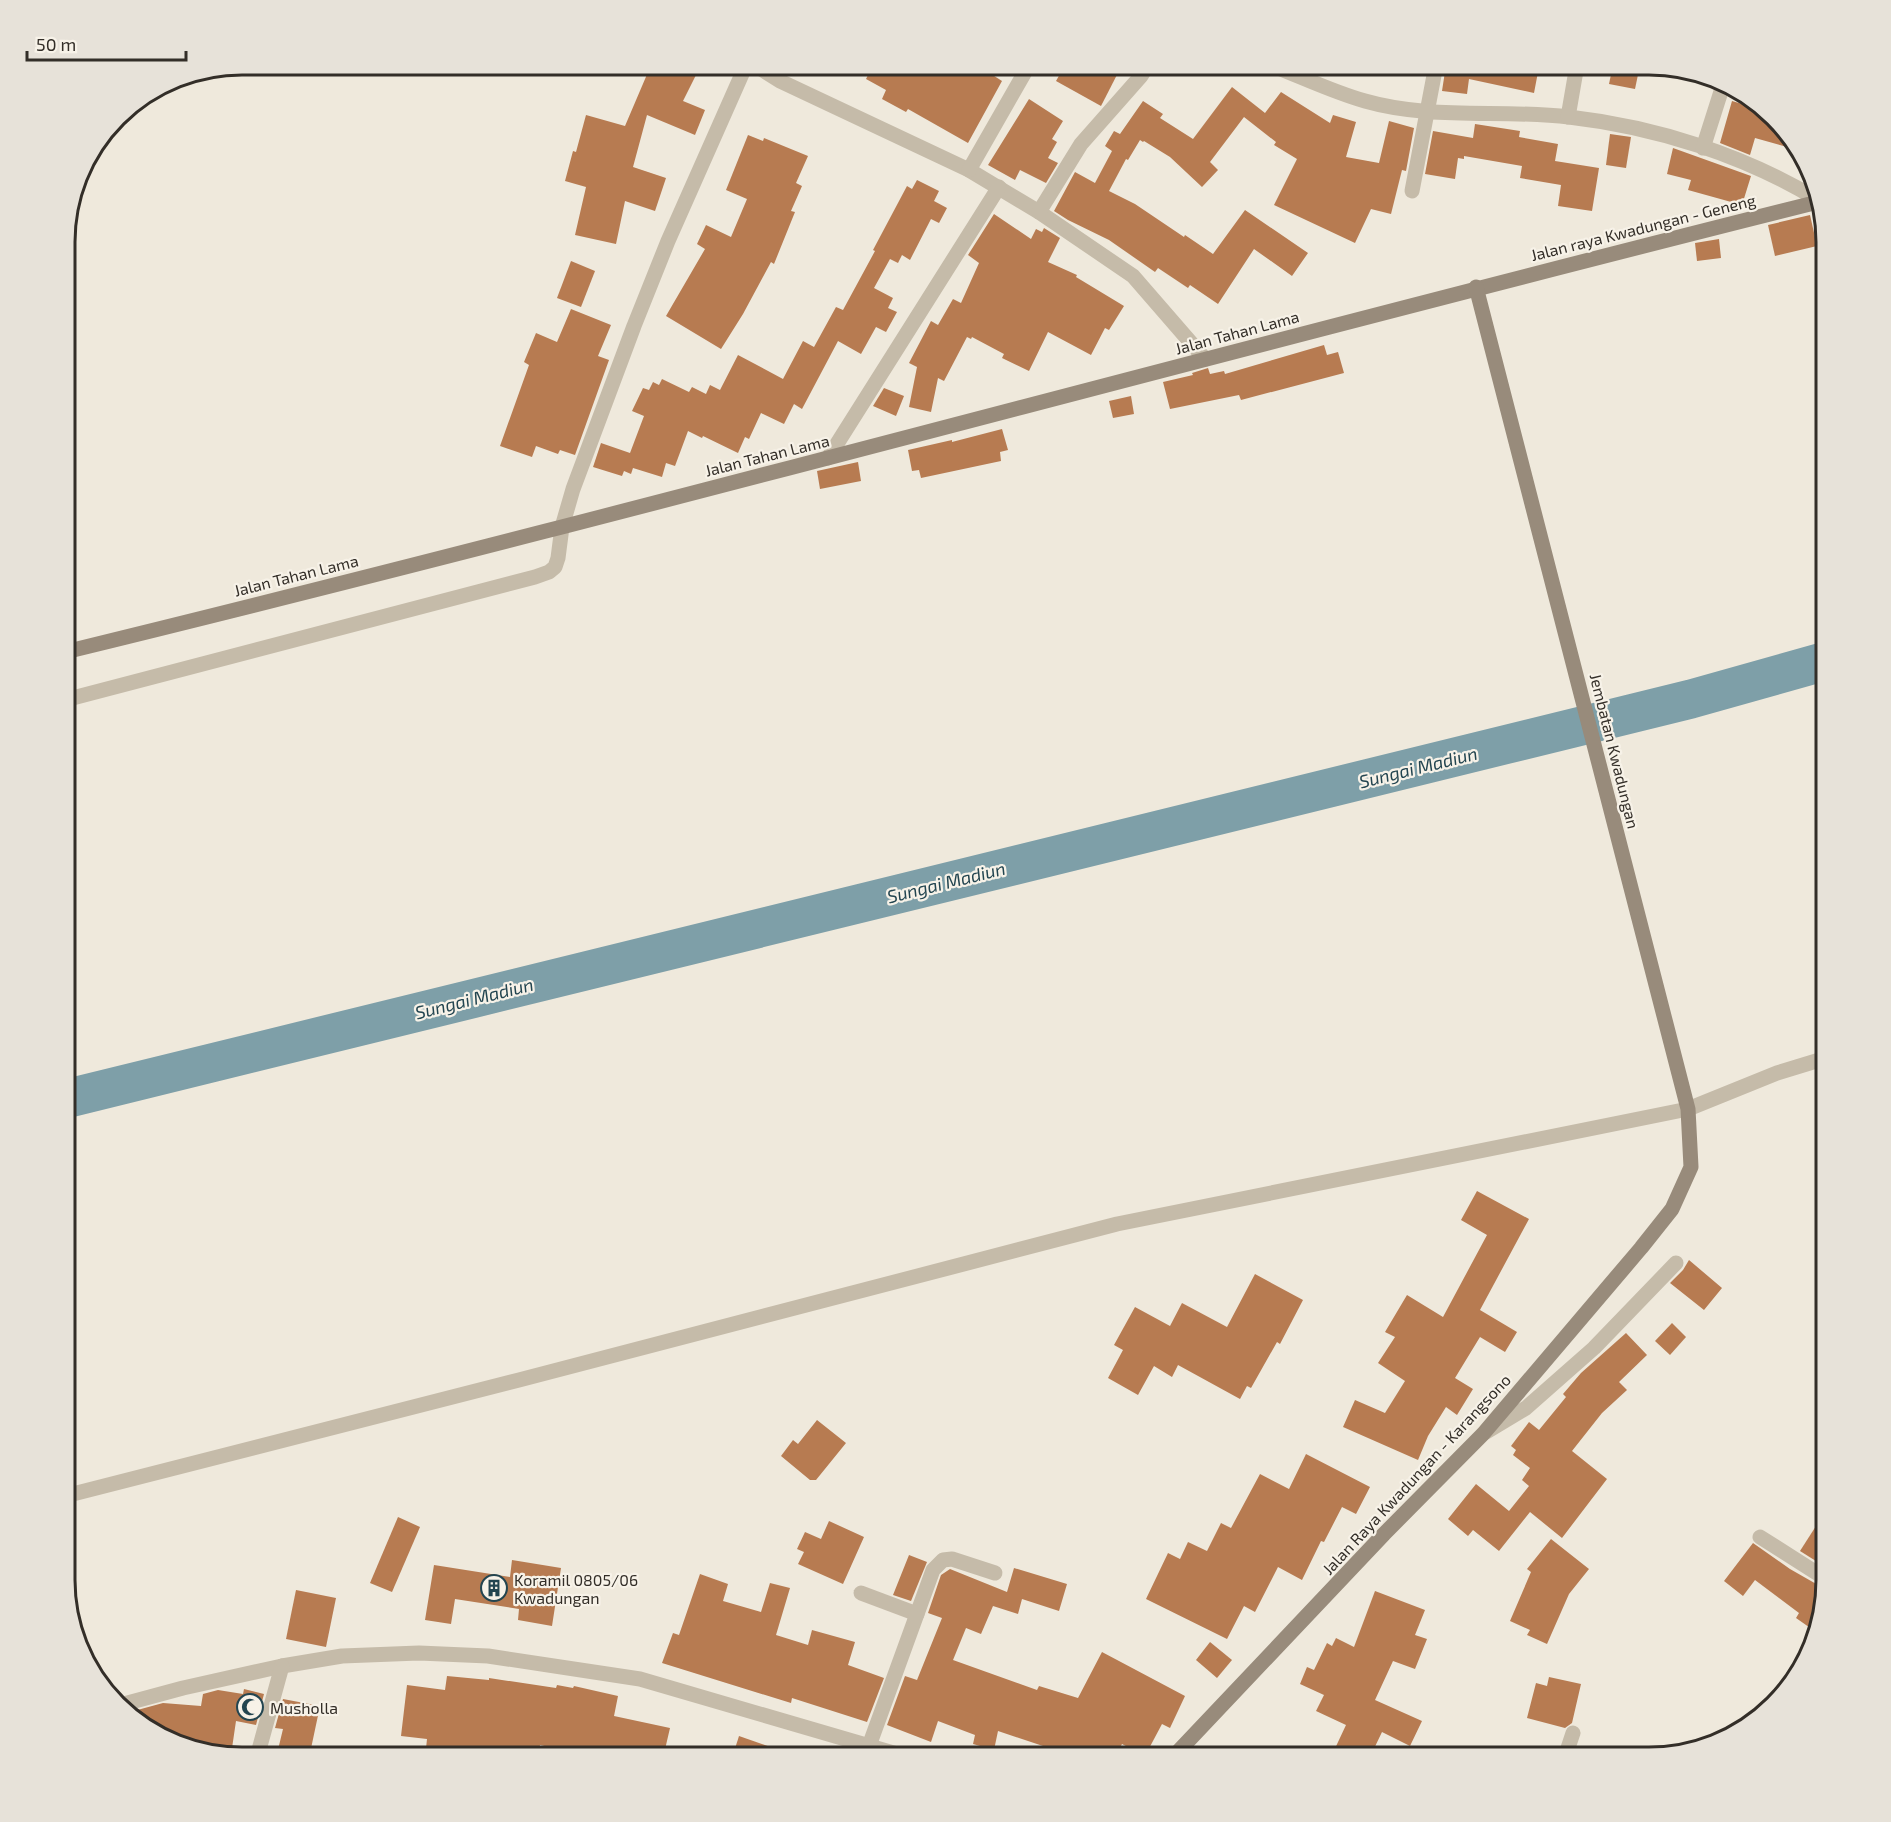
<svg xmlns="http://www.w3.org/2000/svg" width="1891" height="1822" font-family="'Exo 2',sans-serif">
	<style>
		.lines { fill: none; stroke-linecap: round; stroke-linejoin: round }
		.river { stroke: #7e9fa8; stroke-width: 39 }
		.building { fill: #b77b51 }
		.minor { stroke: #c5bba9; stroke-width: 15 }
		.secondary { stroke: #988b7b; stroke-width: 15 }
		.labels { text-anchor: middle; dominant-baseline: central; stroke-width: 4.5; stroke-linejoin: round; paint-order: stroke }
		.street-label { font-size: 16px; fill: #332e28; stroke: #f7f2e8 }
		.poi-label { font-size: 16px; fill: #332e28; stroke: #f7f2e8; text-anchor: start }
		.water-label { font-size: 18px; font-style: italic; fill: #234550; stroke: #f7f2e8 }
		.rim { fill: none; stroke: #332e28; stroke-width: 3 }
	</style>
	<rect width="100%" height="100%" fill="#efe9dc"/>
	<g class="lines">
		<!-- river -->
		<path class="river" d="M65,1099l1626,-400 135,-38"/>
	</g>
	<!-- building -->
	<g class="building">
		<path d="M651,65h50l-18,36 22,9 -10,25 -48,-20 -14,52 33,11 -11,33 -30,-10 -9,43 -41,-9 11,-48 -21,-6 8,-30 3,1 10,-37 39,11z"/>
		<path d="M873,65h104l25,16 -34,62 -60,-34 -2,3 -24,-13 4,-9 -20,-11z"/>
		<path d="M1065,65h57l-21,41 -45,-25z"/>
		<path d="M1446,65h59l33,7 -4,21 -65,-14 -2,15 -25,-3z"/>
		<path d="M1613,65h27l-5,24 -26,-5z"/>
		<path d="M1232,87l33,26 16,-21 49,31 3,-8 23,7 -10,35 33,6 10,-42 25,7 -8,43 -4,-1 -11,44 -20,-5 -16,34 -81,-38 23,-46 -23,-14 2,-3 -32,-25 -34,45 8,8 -16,17 -32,-30 -26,-16 -1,1 -3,-2 -12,20 -2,-1 -17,32 26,13 49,33 1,-2 28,19 32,-44 63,43 -16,23 -38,-27 -36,55 -28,-19 -2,3 -30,-20 -3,4 -46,-32 -41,-20 -14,-9 21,-39 20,11 17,-32 -7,-5 9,-15 6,3 23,-33 20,13 -3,4 33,21z"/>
		<path d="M1029,99l34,22 -11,18 5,3 -9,16 10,5 -12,20 -26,-13 -5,10 -27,-15z"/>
		<path d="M1732,101l31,9 19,15 16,25 -43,-12 -5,17 -30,-12z"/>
		<path d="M1475,124l45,7 -1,6 39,7 -3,17 44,7 -7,43 -34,-5 3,-21 -41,-7 2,-12 -58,-10v3l-6,-1 -3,21 -30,-5 8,-43 40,7z"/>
		<path d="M1610,134l21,3 -5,31 -20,-3z"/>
		<path d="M748,135l15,6 1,-3 44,18 -12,27 6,3 -11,25 4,1 -21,52 -3,-2 -28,52 -22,35 -55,-33 39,-67 -8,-5 9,-19 25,12 16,-38 -21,-9z"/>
		<path d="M1673,148l78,28 -9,29 -54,-15 3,-10 -24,-6z"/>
		<path d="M917,180l22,11 -5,10 13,7 -8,15 -8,-4 -21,41 -8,-5 -4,8 -8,-4 -16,29 19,10 -5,10 9,4 -11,20 -10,-5 -15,27 -23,-13 -36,68 -8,-5 -10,20 -23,-11 -12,26 -4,-2 -7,16 -35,-17 -1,2 -14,-7 -13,35 -9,-3 -4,14 -29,-9 -2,6 -7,-3 -2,5 -29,-9 8,-24 29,10 14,-37 -12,-5 11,-23 6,2 4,-8 6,3 3,-6 27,13 3,-5 14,7 4,-9 10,5 18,-35 45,24 20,-38 11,6 22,-40 7,3 32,-59 -2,-1 34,-64 5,3z"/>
		<path d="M994,214l37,25 5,-10 6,3 2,-4 16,10 -12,24 29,13 -1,2 48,29 -15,24 -4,-2 -14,27 -43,-23 -19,39 -27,-13 2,-4 -32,-17 -1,2 -4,-2 -23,44 -6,-3 -7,34 -22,-5 8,-40 -8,-4 22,-42 7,4 15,-26 8,4 18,-40 -11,-8z"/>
		<path d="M1810,215l7,31 -42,10 -7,-31z"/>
		<path d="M1719,239l2,19 -24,3 -2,-18z"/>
		<path d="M571,261l24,10 -14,36 -24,-9z"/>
		<path d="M571,309l40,16 -13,31 11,4 -34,95 -15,-5 -2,4 -22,-8 -4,11 -32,-11 29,-81 -5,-3 12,-29 21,9z"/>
		<path d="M1324,345l3,10 11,-3 6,21 -103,27 -2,-5 -69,14 -7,-27 30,-7 -1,-2 16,-5 2,6 14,-3 1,3z"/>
		<path d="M884,388l20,8 -8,20 -23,-10z"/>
		<path d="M1131,396l3,18 -21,4 -4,-17z"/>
		<path d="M1002,429l6,21 -8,2 1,9 -80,17 -2,-8 -7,1 -4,-21 44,-10v2z"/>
		<path d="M858,462l3,19 -41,8 -3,-18z"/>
		<path d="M1477,1191l52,28 -49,91 37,22 -12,20 -25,-15 -25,41 18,11 -16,26 -11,-8 -18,29 -10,24 -75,-33 12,-27 30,13 20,-32 -27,-18 17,-26 -10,-5 22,-37 36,22 44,-82 -26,-15z"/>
		<path d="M1689,1260l33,28 -18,22 -34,-27 13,-13z"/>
		<path d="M1255,1274l48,26 -23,44 -3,-2 -26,46 -4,-2 -7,13 -62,-34 -6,12 -18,-11 -16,29 -30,-17 15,-28 -9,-5 21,-38 35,19 12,-23 45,24z"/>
		<path d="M1672,1323l14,14 -16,18 -15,-14z"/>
		<path d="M1626,1333l21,22 -28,27 8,8 -25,23 -30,38 35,28 -45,59 -32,-26 -31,39 -26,-21 -5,6 -20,-17 28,-35 33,27 20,-25 -7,-6 8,-12 -17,-13 3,-5 -5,-4 18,-24 10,8 27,-33 -3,-3 18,-21z"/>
		<path d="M817,1420l29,23 -30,37h-6l-29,-24 12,-16 5,4z"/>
		<path d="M1306,1454l64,33 -14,27 -14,-7 -18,35 -3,-1 -19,39 -24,-13 -23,45 -11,-6 -17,33 -81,-40 22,-46 12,6 8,-17 19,9 14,-28 10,5 29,-54 29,15z"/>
		<path d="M398,1517l22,10 -28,65 -22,-9z"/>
		<path d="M829,1521l35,16 -21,47 -45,-20 6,-12 -7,-3 8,-17 16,7z"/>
		<path d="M1816,1526l11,7v35l-27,-17z"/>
		<path d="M1551,1539l38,30 -20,25 -22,50 -20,-9 3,-5 -20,-9 21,-49 -4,-3z"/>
		<path d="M1753,1543l37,26 35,20 -9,43 -20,-14 3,-5 -44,-33 -12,16 -19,-15z"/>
		<path d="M909,1555l18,7 -16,39 -18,-6z"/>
		<path d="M512,1560l49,8 -9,58 -34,-6 1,-11 -64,-10 -4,25 -26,-4 9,-55 76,12z"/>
		<path d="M1014,1568l53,16 -8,27 -37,-12 -4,15 -25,-8 -12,28 -15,-6 -13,32 84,30 2,-4 39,12 24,-46 83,44 -15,32 -8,-4 -17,32 -23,-12 -7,13h-57l3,-5 -63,-21 -4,19 -21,-6 2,-9 -37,-14 -7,21 -44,-17 18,-49 12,4 25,-62 -14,-5 13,-38 9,-6 57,23z"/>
		<path d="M700,1574l28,10 -5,17 38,11 9,-29 20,5 -14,47 32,10 4,-15 43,12 -7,23 36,13 -17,44 -75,-24 -1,5 -129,-40 11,-30 6,2z"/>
		<path d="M296,1590l40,8 -10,49 -40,-8z"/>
		<path d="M1375,1591l50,19 -10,25 12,4 -12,30 -22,-8 -18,39 47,21 -12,25 -28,-14 -12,25h-39l15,-32 -30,-14 8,-16 -24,-11 7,-17 7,3 13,-27 5,3 4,-8 18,9z"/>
		<path d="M1210,1642l22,18 -15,18 -21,-18z"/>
		<path d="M447,1676l42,4v-2l67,10 1,-3 16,3 1,-2 44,10 -4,20 56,12 -7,30h-89l1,-5 -35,-8 -2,13h-113l2,-19 -26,-3 6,-51 38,5z"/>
		<path d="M1549,1677l32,7 -9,39 -7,5 -38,-10 9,-35 11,3z"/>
		<path d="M244,1689l20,5 -8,31 -20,-4 -5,34 -57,-11 -44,-32 33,-9 38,3 2,-12 15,-4 25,4z"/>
		<path d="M283,1699l37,7 -11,52h-33l7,-29 -8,-1z"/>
		<path d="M739,1736l54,19v3h-61z"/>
	</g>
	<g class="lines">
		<!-- minor -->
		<g class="minor">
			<path d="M755,65l25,16 189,89 70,42 94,64 72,83"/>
			<path d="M1271,65c31,12 62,27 94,36 66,19 136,8 204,16 87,10 175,38 249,83"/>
			<path d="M1568,117l9,-52"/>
			<path d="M1703,148l21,-66"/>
			<path d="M969,170l60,-105"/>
			<path d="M1412,191l24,-126"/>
			<path d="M1039,212l42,-68 60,-68 7,-11"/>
			<path d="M828,458l171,-271"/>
			<path d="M65,700l470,-123 14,-5 6,-5 3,-9 4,-31 11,-38 61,-163 34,-85 78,-176"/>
			<path d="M1486,1432l40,-24 68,-60 82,-85"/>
			<path d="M65,1496l454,-116 598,-156 571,-115 89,-36 49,-15"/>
			<path d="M1760,1537l66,42"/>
			<path d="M861,1593l56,21"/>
			<path d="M120,1705l63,-17 99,-22 60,-10 77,-3 69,3 152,23 267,78"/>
			<path d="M869,1746l64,-176 10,-10 9,-1 43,14"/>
			<path d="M257,1757l25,-91"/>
			<path d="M1565,1757l8,-24"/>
		</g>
		<!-- secondary -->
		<g class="secondary">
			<path d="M65,652c586,-143 1168,-304 1753,-450"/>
			<path d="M1173,1757l211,-223 99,-100 158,-186 31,-39 19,-42 -3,-58 -212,-822"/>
		</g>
	</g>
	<!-- icons -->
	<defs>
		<symbol id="building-ring" viewBox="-11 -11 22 22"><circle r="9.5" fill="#f7f2e8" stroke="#234550" stroke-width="1.5"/><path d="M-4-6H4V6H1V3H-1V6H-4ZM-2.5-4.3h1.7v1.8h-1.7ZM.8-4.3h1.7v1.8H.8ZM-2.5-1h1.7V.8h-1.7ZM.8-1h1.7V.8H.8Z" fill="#234550"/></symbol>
		<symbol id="mosque-ring" viewBox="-11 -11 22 22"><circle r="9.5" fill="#f7f2e8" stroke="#234550" stroke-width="1.5"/><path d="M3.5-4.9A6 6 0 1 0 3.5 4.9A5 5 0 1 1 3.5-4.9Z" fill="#234550"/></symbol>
	</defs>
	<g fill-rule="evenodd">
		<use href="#building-ring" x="479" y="1573" width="30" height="30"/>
		<use href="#mosque-ring" x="235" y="1692" width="30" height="30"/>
	</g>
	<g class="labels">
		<!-- street labels -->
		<g class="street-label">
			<text transform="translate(1643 227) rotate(-14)">Jalan raya Kwadungan - Geneng</text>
			<text transform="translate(1237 332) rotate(-15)">Jalan Tahan Lama</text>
			<text transform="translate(767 455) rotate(-14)">Jalan Tahan Lama</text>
			<text transform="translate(296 575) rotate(-14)">Jalan Tahan Lama</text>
			<text transform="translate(1615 751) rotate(76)">Jembatan Kwadungan</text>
			<text transform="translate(1416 1474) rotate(-47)">Jalan Raya Kwadungan - Karangsono</text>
		</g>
		<!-- poi labels -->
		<g class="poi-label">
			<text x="514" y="1579">Koramil 0805/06<tspan x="514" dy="18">Kwadungan</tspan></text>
			<text x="270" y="1707">Musholla</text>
		</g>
		<!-- water labels -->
		<g class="water-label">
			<text transform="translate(1418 767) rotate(-14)">Sungai Madiun</text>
			<text transform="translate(946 882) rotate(-14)">Sungai Madiun</text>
			<text transform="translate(474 998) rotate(-14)">Sungai Madiun</text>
		</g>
	</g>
	<!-- crop -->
	<path d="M0 0H1891V1822H0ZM242 75H1649A167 167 0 0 1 1816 242V1580A167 167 0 0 1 1649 1747H242A167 167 0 0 1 75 1580V242A167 167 0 0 1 242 75Z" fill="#e7e2d9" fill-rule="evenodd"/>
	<path class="rim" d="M242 75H1649A167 167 0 0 1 1816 242V1580A167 167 0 0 1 1649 1747H242A167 167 0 0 1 75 1580V242A167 167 0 0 1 242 75Z"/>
	<!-- scale -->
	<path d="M27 51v9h159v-9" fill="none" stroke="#332e28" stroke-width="3"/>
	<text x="36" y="51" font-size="18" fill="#332e28" stroke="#f7f2e8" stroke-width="4.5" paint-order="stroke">50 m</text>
</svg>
